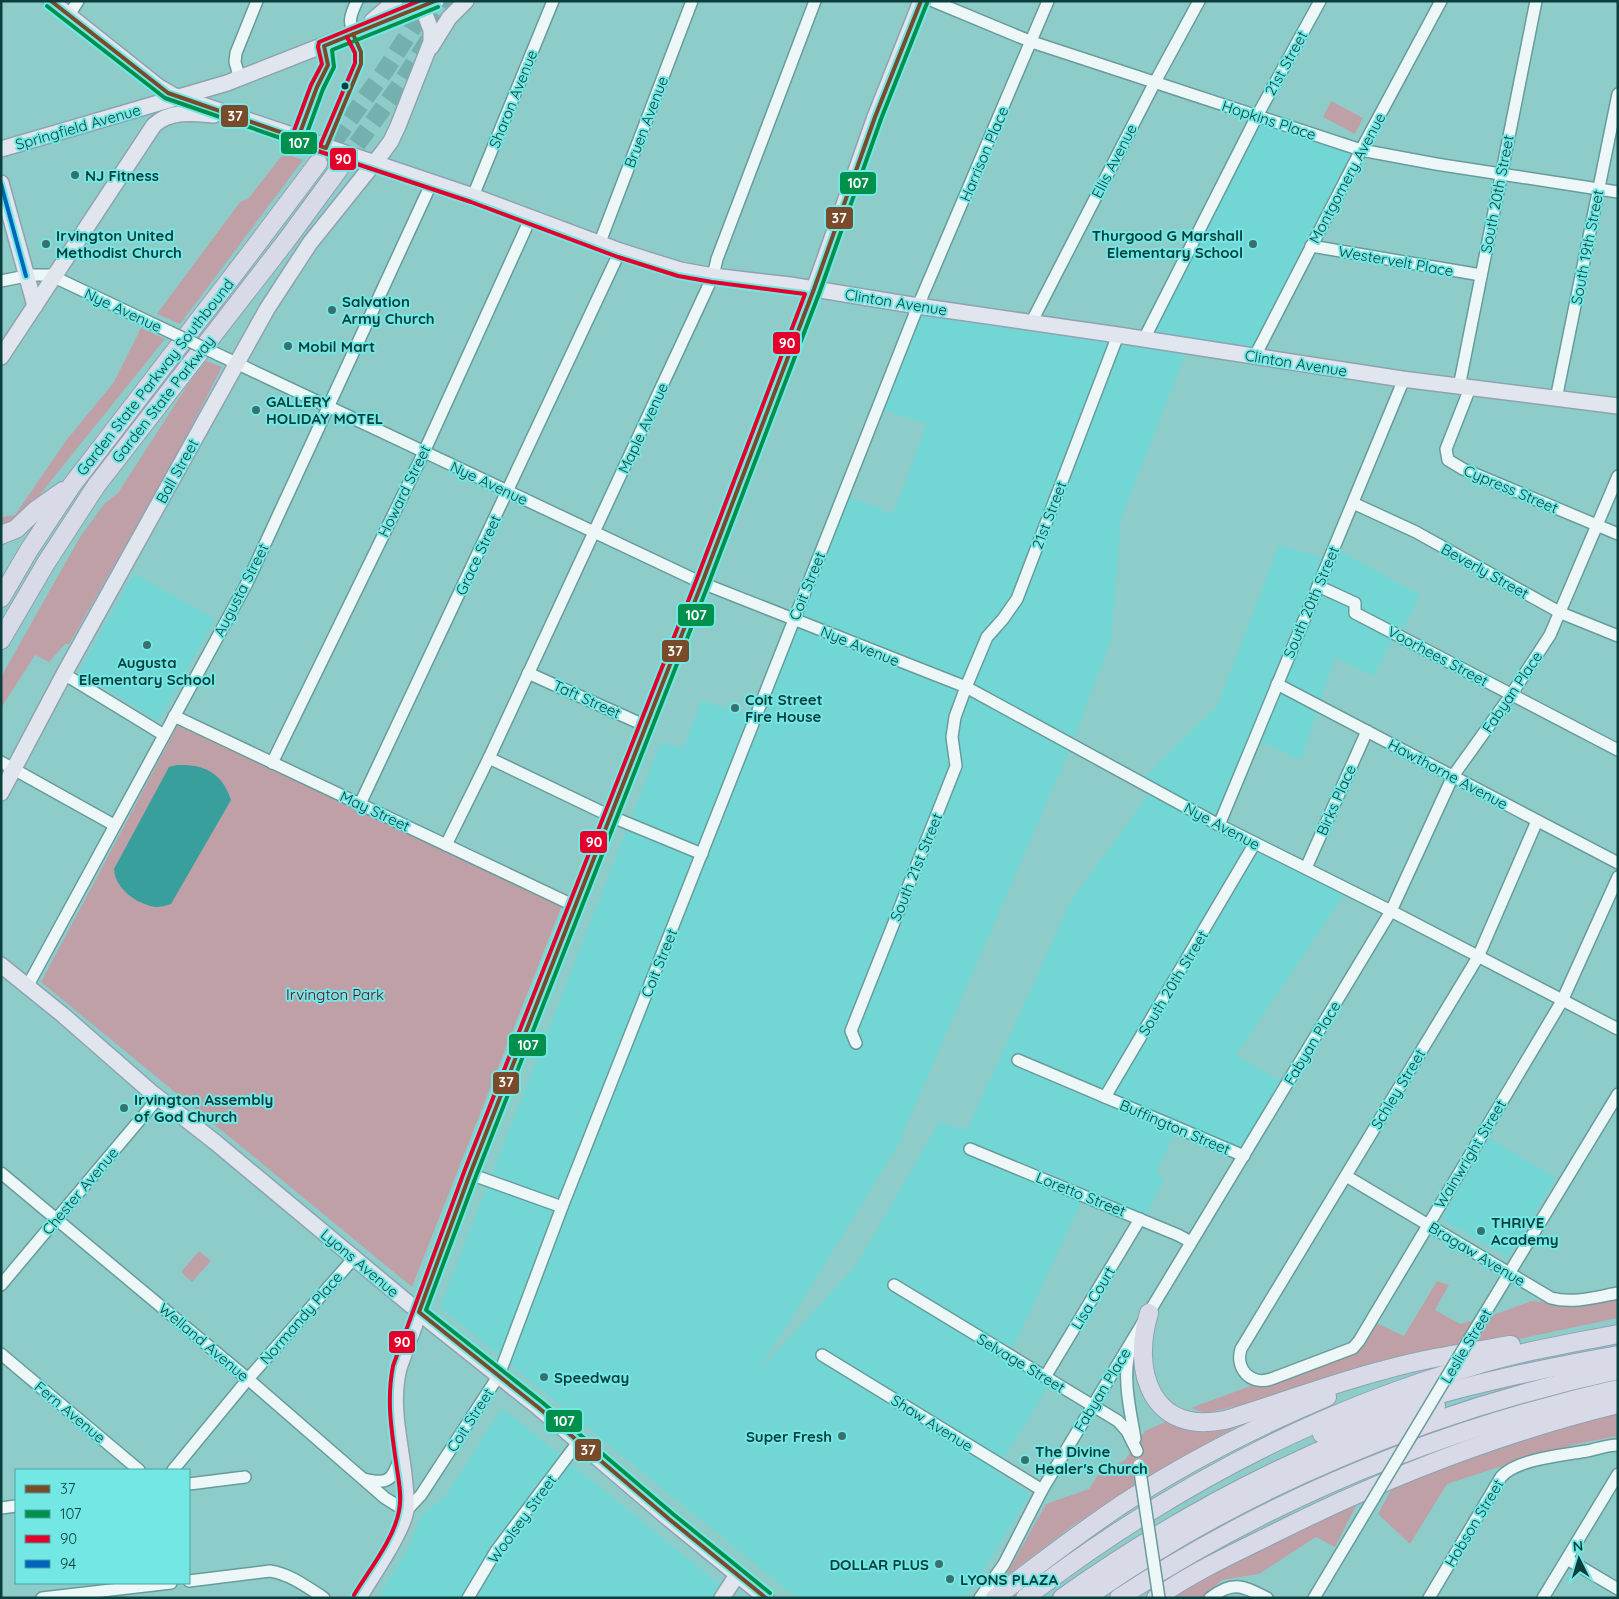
<svg xmlns="http://www.w3.org/2000/svg" width="1619" height="1599" font-family="Quicksand,sans-serif">
	<style>
		.built { fill: #72d7d4 }
		.green { fill: #c0a0a7 }
		.water { fill: #399f9d }
		.lines { fill: none; stroke-linecap: round; stroke-linejoin: round }
		.highway-tunnel { stroke: #74b0ae; stroke-width: 18; stroke-dasharray: 18 9; stroke-linecap: butt }
		.minor-casing { stroke: #679c9b; stroke-width: 14 }
		.major-casing { stroke: #8da3b1; stroke-width: 18 }
		.highway-casing { stroke: #8da3b1; stroke-width: 20 }
		.minor { stroke: #eef7f7; stroke-width: 11 }
		.major { stroke: #e1e6ee; stroke-width: 15 }
		.highway { stroke: #d9dae7; stroke-width: 18 }
		.minor-bridge-casing { stroke: #679c9b; stroke-width: 14; stroke-linecap: butt }
		.minor-bridge { stroke: #eef7f7; stroke-width: 11 }
		.bus-1-casing { stroke: #73e7e3; stroke-width: 8 }
		.bus-2-casing { stroke: #73e7e3; stroke-width: 8 }
		.bus-3-casing { stroke: #73e7e3; stroke-width: 8 }
		.bus-4-casing { stroke: #73e7e3; stroke-width: 8 }
		.bus-1 { stroke: #7a4b2a; stroke-width: 4 }
		.bus-2 { stroke: #02914d; stroke-width: 4 }
		.bus-3 { stroke: #e4002b; stroke-width: 4 }
		.bus-4 { stroke: #0065bd; stroke-width: 4 }
		.bus-dot { fill: #0a3f3e; stroke: #73e7e3; stroke-width: 2 }
		.poi-dot { fill: #38706f; stroke: #73e7e3; stroke-width: 2 }
		.labels { text-anchor: middle; dominant-baseline: central; stroke-width: 4; stroke-linejoin: round; paint-order: stroke }
		.street-label { font-size: 15px; fill: #0a3f3e; stroke: #73e7e3 }
		.poi-label { font-size: 15px; font-weight: bold; fill: #0a3f3e; stroke: #73e7e3; text-anchor: start }
		.park-label { font-size: 15px; fill: #59051d; stroke: #73e7e3 }
		.line-badge { stroke: #73e7e3; stroke-width: 2 }
		.badge-label { font-size: 14px; text-anchor: middle; font-weight: bold; fill: #fff }
	</style>
	<rect width="100%" height="100%" fill="#8eccca"/>
	<!-- built -->
	<g class="built">
		<path d="M1259,123l97,31 -104,197 -101,-17z"/>
		<path d="M921,304l269,39 -69,175 -10,122 -41,109 -174,400 -139,224 100,-109 82,-142 28,8 104,-229 78,-107 -14,-8 82,-80 62,-161 52,15 5,-11 84,46 -16,32 -4,-3 -26,52 -39,-19 -34,103 -45,-20 -36,86 128,63 -112,166 51,30 -46,72 -65,-27 -20,43 8,4 -19,43 -61,-23 -75,159 43,25 -57,90 35,23 -64,104h-169l-357,-291 221,-565 22,7 19,-49 54,19 87,-225 50,20 34,-90 -51,-16z"/>
		<path d="M134,573l81,46 -57,102 -79,-49z"/>
		<path d="M1489,1138l67,40 -48,79 -66,-38z"/>
		<path d="M502,1408l225,182 -6,8h-343l32,-52 11,-31 24,-18z"/>
	</g>
	<!-- green -->
	<g class="green">
		<path d="M1331,101l32,17 -8,16 -32,-17z"/>
		<path d="M284,153l19,7 -123,164 -23,-10 83,-112 8,-3z"/>
		<path d="M141,328l24,11 -136,169 -19,17 -9,2v-10l14,-2 50,-73 49,-60z"/>
		<path d="M206,361l16,6 -52,100 -101,177h-4l-16,18 -14,-7 -34,53v-31l79,-140 25,-34 13,-10 69,-107z"/>
		<path d="M178,725l384,180 -150,382 -371,-305z"/>
		<path d="M199,1251l12,10 -19,21 -11,-10z"/>
		<path d="M1437,1281l12,4 -14,25 25,14 39,-11 32,-12 46,3 41,-8v22l-123,26 -249,60 -41,9 -14,-5 162,-60 25,-24 26,12z"/>
		<path d="M1618,1411v25l-42,8 -65,19 -64,21 -37,60 -32,-30 17,-31 95,-35z"/>
		<path d="M1167,1421l76,2 -87,49 -81,52 -70,53 41,-73 43,-15 9,-14 27,-15 20,-29z"/>
		<path d="M1360,1498l-25,49 -19,-10 -57,37 -37,6 -20,18h-31l50,-29z"/>
	</g>
	<!-- water -->
	<path class="water" d="M177,765c28,-1 45,8 54,35l-60,104c-5,2 -11,3 -16,3 -18,-3 -40,-18 -41,-38l55,-102z"/>
	<g class="lines">
		<!-- highway-tunnel -->
		<g class="highway-tunnel">
			<path d="M318,163l66,-91 46,-71"/>
			<path d="M341,166l59,-81 54,-84"/>
		</g>
		<defs>
			<g id="minor">
				<path d="M933,1l99,41 329,108 75,14 182,28"/>
				<path d="M69,15l9,-14"/>
				<path d="M353,34c-5,-14 -2,-20 4,-33"/>
				<path d="M240,79l-5,-17 1,-9 21,-52"/>
				<path d="M473,196l80,-195"/>
				<path d="M600,242l92,-241"/>
				<path d="M1311,246l170,29"/>
				<path d="M1,281l30,-6h19l120,57"/>
				<path d="M1031,323l124,-241 44,-81"/>
				<path d="M1144,339l113,-223 63,-115"/>
				<path d="M217,354l485,229 264,104 253,138 172,86 227,118"/>
				<path d="M1255,356l106,-206 80,-149"/>
				<path d="M1459,387l77,-386"/>
				<path d="M1470,388l-24,61 2,11 15,9 155,65"/>
				<path d="M1556,399l62,-305"/>
				<path d="M1353,503l63,29 145,81 57,23"/>
				<path d="M1318,586l37,17v10l263,137"/>
				<path d="M528,673l118,53"/>
				<path d="M64,674l100,61"/>
				<path d="M1277,684l341,179"/>
				<path d="M174,716l401,190"/>
				<path d="M489,758l121,58 92,38"/>
				<path d="M1,762l113,63"/>
				<path d="M272,763l152,-311 107,-235"/>
				<path d="M360,804l260,-553"/>
				<path d="M1537,821l-59,136 -237,392c-6,19 9,37 30,30l82,-31 6,-7 203,-340 56,-124"/>
				<path d="M1219,825l185,-446"/>
				<path d="M446,845l43,-87 224,-482 4,-17 98,-258"/>
				<path d="M1306,868l61,-137"/>
				<path d="M27,987l220,-404 185,-401"/>
				<path d="M856,1043l-5,-12 105,-265 -4,-29 3,-20 11,-30 21,-50 16,-18 14,-20 101,-264"/>
				<path d="M1018,1060l226,96"/>
				<path d="M1105,1097l150,-254"/>
				<path d="M970,1149l208,86 13,7"/>
				<path d="M1,1173l247,206 137,119 21,13 15,-16 78,-120 63,-168 356,-901 130,-305"/>
				<path d="M470,1174l92,33"/>
				<path d="M1346,1176l205,122c22,6 45,-1 67,-5"/>
				<path d="M1,1285l158,-188"/>
				<path d="M894,1285l224,136 9,10 10,20"/>
				<path d="M1476,1328l142,-234"/>
				<path d="M1130,1348c-8,30 0,61 5,91"/>
				<path d="M1,1354l138,116"/>
				<path d="M822,1355l220,135"/>
				<path d="M1045,1377l95,-158"/>
				<path d="M173,1470l75,-91 106,-121"/>
				<path d="M364,1479c26,7 29,-1 37,-24"/>
				<path d="M189,1484l56,-7"/>
				<path d="M1,1508l15,-2"/>
				<path d="M1567,1559l51,30"/>
				<path d="M189,1581l81,-10c20,3 37,16 54,27"/>
				<path d="M42,1598l129,-15"/>
				<path d="M468,1598l28,-47 83,-110"/>
				<path d="M980,1598l24,-34 38,-74 349,-579 62,-135 58,-81 39,-60 68,-159"/>
				<path d="M1210,1598c23,-18 33,-12 57,0"/>
				<path d="M1314,1598l51,-85"/>
				<path d="M1429,1598l72,-121c15,-18 63,-22 86,-26 10,-2 20,-6 31,-6"/>
				<path d="M1543,1598l75,-124"/>
			</g>
			<g id="major">
				<path d="M51,1l108,86 14,8 300,101 147,55 60,19 33,6 77,9 128,21 200,29 284,44 216,27"/>
				<path d="M372,21l23,-20"/>
				<path d="M431,47l18,-29 17,-17"/>
				<path d="M1,149l226,-66 209,-82"/>
				<path d="M1,183l34,123"/>
				<path d="M1,357l153,-232c17,-15 39,-12 60,-10"/>
				<path d="M1,793l63,-119 203,-365 43,-66 73,-91 8,-11 7,-15 33,-84v-12l-11,-29"/>
				<path d="M1,965l62,50 88,77 64,50 222,185 102,81 130,111 97,79"/>
				<path d="M359,1598c12,-21 44,-66 47,-88 1,-11 -1,-24 -2,-35 -4,-36 -14,-70 -5,-107l71,-194 232,-591 112,-294 61,-172 46,-116"/>
				<path d="M722,1598l15,-23"/>
			</g>
			<g id="highway">
				<path d="M1,535l15,-6 20,-19 27,-19"/>
				<path d="M1,598l28,-48 43,-65 176,-229 70,-93"/>
				<path d="M1,640l45,-77 50,-77 190,-245 53,-72"/>
				<path d="M1149,1313c-18,59 3,122 76,107 53,-16 105,-36 159,-50 42,-12 85,-18 127,-25"/>
				<path d="M1322,1434c95,-39 195,-61 296,-79"/>
				<path d="M995,1598c41,-32 83,-64 126,-93 64,-42 135,-78 206,-108"/>
				<path d="M1025,1598c133,-102 283,-184 445,-231 48,-15 98,-23 148,-33"/>
				<path d="M1062,1598c114,-81 242,-148 374,-192"/>
				<path d="M1086,1598c158,-112 343,-187 532,-228"/>
				<path d="M1119,1598c154,-101 319,-168 499,-209"/>
				<path d="M1156,1598c38,-27 81,-46 123,-67 108,-54 221,-98 339,-127"/>
			</g>
		</defs>
		<!-- minor casing -->
		<use href="#minor" class="minor-casing"/>
		<!-- major casing -->
		<use href="#major" class="major-casing"/>
		<!-- highway casing -->
		<use href="#highway" class="highway-casing"/>
		<!-- minor -->
		<use href="#minor" class="minor"/>
		<!-- major -->
		<use href="#major" class="major"/>
		<!-- highway -->
		<use href="#highway" class="highway"/>
		<defs>
			<g id="minor-bridge">
				<path d="M170,332l47,22"/>
				<path d="M1139,1465l20,133"/>
				<path d="M1365,1513l111,-185"/>
			</g>
		</defs>
		<!-- minor-bridge casing -->
		<use href="#minor-bridge" class="minor-bridge-casing"/>
		<!-- minor-bridge -->
		<use href="#minor-bridge" class="minor-bridge"/>
		<defs>
			<g id="bus-1">
				<path d="M51,1l117,92 158,55 35,-84v-12l-8,-18"/>
				<path d="M298,138l19,-51 11,-22 -4,-19 111,-45"/>
				<path d="M766,1598l-97,-79 -130,-111 -120,-96 51,-138 232,-591 112,-294 61,-172 46,-116"/>
			</g>
			<g id="bus-2">
				<path d="M47,6l118,92 133,46 6,-3 19,-52 11,-22 -2,-17 106,-43"/>
				<path d="M770,1593l-97,-79 -130,-111 -117,-93 50,-134 232,-591 112,-294 61,-172 46,-116"/>
			</g>
			<g id="bus-3">
				<path d="M320,146l35,-83v-10l-8,-16"/>
				<path d="M354,1595c15,-25 40,-56 45,-84 3,-13 0,-29 -2,-42 -5,-35 -11,-68 -4,-103l71,-194 232,-591 109,-287 -93,-12 -34,-6 -60,-19 -147,-55 -177,-59 -2,-7 19,-51 11,-21 -4,-17 1,-5 100,-41"/>
			</g>
			<path id="bus-4" d="M1,184l25,92"/>
		</defs>
		<!-- bus-1 casing -->
		<use href="#bus-1" class="bus-1-casing"/>
		<!-- bus-2 casing -->
		<use href="#bus-2" class="bus-2-casing"/>
		<!-- bus-3 casing -->
		<use href="#bus-3" class="bus-3-casing"/>
		<!-- bus-4 casing -->
		<use href="#bus-4" class="bus-4-casing"/>
		<!-- bus-1 -->
		<use href="#bus-1" class="bus-1"/>
		<!-- bus-2 -->
		<use href="#bus-2" class="bus-2"/>
		<!-- bus-3 -->
		<use href="#bus-3" class="bus-3"/>
		<!-- bus-4 -->
		<use href="#bus-4" class="bus-4"/>
	</g>
	<!-- markers -->
	<circle class="bus-dot" cx="345" cy="86" r="4.5"/>
	<g class="poi-dot">
		<circle cx="75" cy="175" r="5"/>
		<circle cx="46" cy="244" r="5"/>
		<circle cx="1253" cy="244" r="5"/>
		<circle cx="332" cy="310" r="5"/>
		<circle cx="288" cy="346" r="5"/>
		<circle cx="256" cy="410" r="5"/>
		<circle cx="147" cy="645" r="5"/>
		<circle cx="735" cy="708" r="5"/>
		<circle cx="124" cy="1108" r="5"/>
		<circle cx="1481" cy="1231" r="5"/>
		<circle cx="544" cy="1377" r="5"/>
		<circle cx="842" cy="1436" r="5"/>
		<circle cx="1025" cy="1460" r="5"/>
		<circle cx="939" cy="1564" r="5"/>
		<circle cx="950" cy="1579" r="5"/>
	</g>
	<g class="labels">
		<!-- street labels -->
		<g class="street-label">
			<text transform="translate(1286 63) rotate(-61)">21st Street</text>
			<text transform="translate(513 99) rotate(-68)">Sharon Avenue</text>
			<text transform="translate(1269 120) rotate(18)">Hopkins Place</text>
			<text transform="translate(646 122) rotate(-69)">Bruen Avenue</text>
			<text transform="translate(78 127) rotate(-16)">Springfield Avenue</text>
			<text transform="translate(984 154) rotate(-67)">Harrison Place</text>
			<text transform="translate(1114 161) rotate(-63)">Ellis Avenue</text>
			<text transform="translate(1347 178) rotate(-62)">Montgomery Avenue</text>
			<text transform="translate(1497 194) rotate(-79)">South 20th Street</text>
			<text transform="translate(1587 247) rotate(-79)">South 19th Street</text>
			<text transform="translate(1396 261) rotate(10)">Westervelt Place</text>
			<text transform="translate(896 302) rotate(9)">Clinton Avenue</text>
			<text transform="translate(123 310) rotate(25)">Nye Avenue</text>
			<text transform="translate(1296 363) rotate(9)">Clinton Avenue</text>
			<text transform="translate(155 377) rotate(-52)">Garden State Parkway Southbound</text>
			<text transform="translate(163 399) rotate(-52)">Garden State Parkway</text>
			<text transform="translate(643 428) rotate(-65)">Maple Avenue</text>
			<text transform="translate(177 471) rotate(-61)">Ball Street</text>
			<text transform="translate(489 483) rotate(25)">Nye Avenue</text>
			<text transform="translate(1511 489) rotate(23)">Cypress Street</text>
			<text transform="translate(404 491) rotate(-64)">Howard Street</text>
			<text transform="translate(1049 515) rotate(-69)">21st Street</text>
			<text transform="translate(478 555) rotate(-65)">Grace Street</text>
			<text transform="translate(1485 571) rotate(29)">Beverly Street</text>
			<text transform="translate(807 586) rotate(-68)">Coit Street</text>
			<text transform="translate(241 590) rotate(-63)">Augusta Street</text>
			<text transform="translate(1311 602) rotate(-67)">South 20th Street</text>
			<text transform="translate(860 646) rotate(22)">Nye Avenue</text>
			<text transform="translate(1438 656) rotate(28)">Voorhees Street</text>
			<text transform="translate(1512 692) rotate(-56)">Fabyan Place</text>
			<text transform="translate(587 699) rotate(24)">Taft Street</text>
			<text transform="translate(1448 774) rotate(28)">Hawthorne Avenue</text>
			<text transform="translate(1336 800) rotate(-66)">Birks Place</text>
			<text transform="translate(375 811) rotate(25)">May Street</text>
			<text transform="translate(1222 826) rotate(28)">Nye Avenue</text>
			<text transform="translate(916 867) rotate(-68)">South 21st Street</text>
			<text transform="translate(659 963) rotate(-68)">Coit Street</text>
			<text transform="translate(1173 983) rotate(-59)">South 20th Street</text>
			<text transform="translate(1312 1043) rotate(-59)">Fabyan Place</text>
			<text transform="translate(1398 1089) rotate(-59)">Schley Street</text>
			<text transform="translate(1175 1127) rotate(23)">Buffington Street</text>
			<text transform="translate(1470 1154) rotate(-59)">Wainwright Street</text>
			<text transform="translate(80 1191) rotate(-50)">Chester Avenue</text>
			<text transform="translate(1081 1194) rotate(22)">Loretto Street</text>
			<text transform="translate(1477 1254) rotate(31)">Bragaw Avenue</text>
			<text transform="translate(360 1263) rotate(40)">Lyons Avenue</text>
			<text transform="translate(1093 1298) rotate(-59)">Lisa Court</text>
			<text transform="translate(301 1318) rotate(-49)">Normandy Place</text>
			<text transform="translate(204 1342) rotate(40)">Welland Avenue</text>
			<text transform="translate(1466 1346) rotate(-59)">Leslie Street</text>
			<text transform="translate(1021 1363) rotate(31)">Selvage Street</text>
			<text transform="translate(1102 1390) rotate(-59)">Fabyan Place</text>
			<text transform="translate(70 1412) rotate(40)">Fern Avenue</text>
			<text transform="translate(470 1420) rotate(-57)">Coit Street</text>
			<text transform="translate(932 1423) rotate(32)">Shaw Avenue</text>
			<text transform="translate(522 1519) rotate(-54)">Woolsey Street</text>
			<text transform="translate(1474 1523) rotate(-59)">Hobson Street</text>
		</g>
		<!-- poi labels -->
		<g class="poi-label">
			<text x="85" y="175">NJ Fitness</text>
			<text x="56" y="235">Irvington United<tspan x="56" dy="17">Methodist Church</tspan></text>
			<text x="1243" y="235" text-anchor="end">Thurgood G Marshall<tspan x="1243" dy="17">Elementary School</tspan></text>
			<text x="342" y="301">Salvation<tspan x="342" dy="17">Army Church</tspan></text>
			<text x="298" y="346">Mobil Mart</text>
			<text x="266" y="401">GALLERY<tspan x="266" dy="17">HOLIDAY MOTEL</tspan></text>
			<text x="147" y="662" text-anchor="middle">Augusta<tspan x="147" dy="17">Elementary School</tspan></text>
			<text x="745" y="699">Coit Street<tspan x="745" dy="17">Fire House</tspan></text>
			<text x="134" y="1099">Irvington Assembly<tspan x="134" dy="17">of God Church</tspan></text>
			<text x="1491" y="1222">THRIVE<tspan x="1491" dy="17">Academy</tspan></text>
			<text x="554" y="1377">Speedway</text>
			<text x="832" y="1436" text-anchor="end">Super Fresh</text>
			<text x="1035" y="1451">The Divine<tspan x="1035" dy="17">Healer's Church</tspan></text>
			<text x="929" y="1564" text-anchor="end">DOLLAR PLUS</text>
			<text x="960" y="1579">LYONS PLAZA</text>
		</g>
		<!-- park labels -->
		<g class="park-label">
			<text x="335" y="994">Irvington Park</text>
		</g>
	</g>
	<g class="line-badge">
		<rect x="220" y="104" width="29" height="24" rx="5" fill="#7a4b2a"/>
		<rect x="280" y="131" width="38" height="24" rx="5" fill="#02914d"/>
		<rect x="329" y="147" width="28" height="24" rx="5" fill="#e4002b"/>
		<rect x="839" y="171" width="38" height="24" rx="5" fill="#02914d"/>
		<rect x="825" y="206" width="29" height="24" rx="5" fill="#7a4b2a"/>
		<rect x="772" y="331" width="29" height="24" rx="5" fill="#e4002b"/>
		<rect x="677" y="603" width="38" height="24" rx="5" fill="#02914d"/>
		<rect x="661" y="639" width="29" height="24" rx="5" fill="#7a4b2a"/>
		<rect x="579" y="830" width="29" height="24" rx="5" fill="#e4002b"/>
		<rect x="508" y="1033" width="39" height="24" rx="5" fill="#02914d"/>
		<rect x="492" y="1071" width="28" height="24" rx="5" fill="#7a4b2a"/>
		<rect x="388" y="1330" width="28" height="24" rx="5" fill="#e4002b"/>
		<rect x="545" y="1409" width="38" height="24" rx="5" fill="#02914d"/>
		<rect x="574" y="1438" width="28" height="24" rx="5" fill="#7a4b2a"/>
	</g>
	<g class="badge-label">
		<text x="235" y="121">37</text>
		<text x="299" y="148">107</text>
		<text x="343" y="164">90</text>
		<text x="858" y="188">107</text>
		<text x="839" y="223">37</text>
		<text x="787" y="348">90</text>
		<text x="696" y="620">107</text>
		<text x="675" y="656">37</text>
		<text x="594" y="847">90</text>
		<text x="528" y="1050">107</text>
		<text x="506" y="1087">37</text>
		<text x="402" y="1347">90</text>
		<text x="564" y="1426">107</text>
		<text x="588" y="1455">37</text>
	</g>
	<!-- border -->
	<rect width="1619" height="1599" fill="none" stroke="#0a3f3e" stroke-width="5"/>
	<!-- legend -->
	<rect x="15" y="1469" width="175" height="115" fill="#73e7e3" stroke="#49a4a1"/>
	<rect x="25" y="1485" width="25" height="8" fill="#7a4b2a" stroke="#49a4a1"/>
	<text x="60" y="1494" font-size="15" fill="#0a3f3e">37</text>
	<rect x="25" y="1510" width="25" height="8" fill="#02914d" stroke="#49a4a1"/>
	<text x="60" y="1519" font-size="15" fill="#0a3f3e">107</text>
	<rect x="25" y="1535" width="25" height="8" fill="#e4002b" stroke="#49a4a1"/>
	<text x="60" y="1544" font-size="15" fill="#0a3f3e">90</text>
	<rect x="25" y="1560" width="25" height="8" fill="#0065bd" stroke="#49a4a1"/>
	<text x="60" y="1569" font-size="15" fill="#0a3f3e">94</text>
	<!-- north arrow -->
	<g transform="translate(1579 1559) rotate(355)" stroke="#73e7e3" stroke-width="4" paint-order="stroke">
	<path d="M0-4L9 19L0 12L-9 19Z" fill="#0a3f3e"/>
	<text y="-8" font-size="14" font-weight="bold" text-anchor="middle" fill="#0a3f3e">N</text>
	</g>
</svg>
